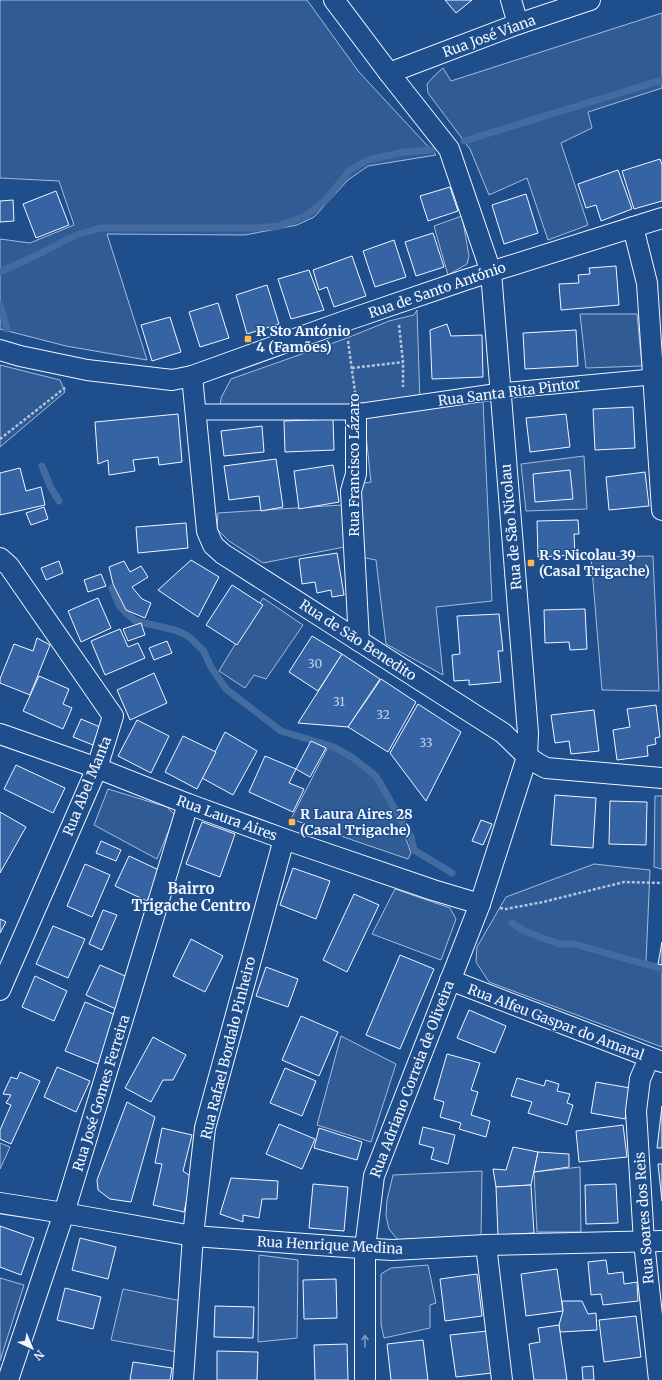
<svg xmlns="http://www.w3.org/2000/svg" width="662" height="1380" font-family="Merriweather,serif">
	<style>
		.built { fill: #305b95; stroke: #a8bbd7 }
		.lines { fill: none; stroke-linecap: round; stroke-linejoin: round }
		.stream { stroke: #446ba0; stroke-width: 7 }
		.building { fill: #3563a3; stroke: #f2f6ff }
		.pedestrian-casing { stroke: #f2f6ff; stroke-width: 17 }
		.minor-casing { stroke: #f2f6ff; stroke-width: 22 }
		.path { stroke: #b3c4dc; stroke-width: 2.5; stroke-dasharray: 3 2; stroke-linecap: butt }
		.pedestrian { stroke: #1f4e8c; stroke-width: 15 }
		.minor { stroke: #1f4e8c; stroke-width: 20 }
		.oneway { stroke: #7e9ac0 }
		.poi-dot { fill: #ffb74d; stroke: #1f4e8c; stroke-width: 1.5 }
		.labels { text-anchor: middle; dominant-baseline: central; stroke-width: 3; stroke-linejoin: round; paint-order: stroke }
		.number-label { font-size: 12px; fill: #c3d1e8 }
		.street-label { font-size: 14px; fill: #f2f6ff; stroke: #1f4e8c }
		.poi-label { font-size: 14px; font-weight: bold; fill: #f2f6ff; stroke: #1f4e8c; text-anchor: start }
		.neighbourhood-label { font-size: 15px; font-weight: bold; fill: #f2f6ff; stroke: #1f4e8c }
	</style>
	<rect width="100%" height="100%" fill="#1f4e8c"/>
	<!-- built -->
	<g class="built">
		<path d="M0,0h307l52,72 77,83 -68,11 -20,14 -34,37 -17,8 -52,10 -138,-1 40,126 -81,-14 -66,-17v-90l30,4 44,-18 -15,-44 -59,-3z"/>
		<path d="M662,13v75l-74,24 4,16 -31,15 27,82 -40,15 -21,-62 -38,17 -19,-46 -42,-56 -1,-9 8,-9 8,-7 8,13z"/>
		<path d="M462,216l7,40 -2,8 -19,11 -14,-49z"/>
		<path d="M417,310l3,92 -200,10 1,-14 10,-19 116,-41 42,-17 25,-6z"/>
		<path d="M580,314h57l5,52 -56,2z"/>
		<path d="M0,365l60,15 5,12 -65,55z"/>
		<path d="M483,401l9,200 -56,6 7,68 -57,-31 -10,-84 -15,-3 -3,-73 13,-2 -7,-66z"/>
		<path d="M584,456l3,53 -61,2 -5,-47z"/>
		<path d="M342,505l2,42 -81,16 -34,-22 -12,-12 1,-16z"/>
		<path d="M653,556l6,135 -57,-1 -11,-133z"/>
		<path d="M263,598l40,27 -37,54 -12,-4 -9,13 -26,-17z"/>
		<path d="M328,747l21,10 22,15 18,29 12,24 10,28 -3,6 -117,-40z"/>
		<path d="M108,789l59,18 8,8 -18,44 -63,-34z"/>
		<path d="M655,796h7v73l-8,-2z"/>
		<path d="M594,864l56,6 -4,92 16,4v81l-173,-65 -13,-20 1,-15 29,-50z"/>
		<path d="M395,889l55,19 6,11 -15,41 -69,-26z"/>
		<path d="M341,1036l55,28 -25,78 -54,-17z"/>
		<path d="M0,1143l10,4 -10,22z"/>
		<path d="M580,1167l1,65h-44l-3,-60z"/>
		<path d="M482,1171l-1,66 -80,3 -4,-1 -8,-10 -3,-13 1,-16 6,-25z"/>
		<path d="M259,1255l39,5 -1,78 -39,4z"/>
		<path d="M428,1265l8,38 -6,2v23l-46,10 -3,-14v-50l10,-6z"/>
		<path d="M0,1278l24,7 -24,76z"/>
		<path d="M123,1289l58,12 -4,51 -66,-12z"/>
	</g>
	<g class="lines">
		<!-- stream -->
		<g class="stream">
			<path d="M464,141l198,-61"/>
			<path d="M0,272l35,-16 41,-21 25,-7h152l26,-2 26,-10 20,-15 25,-31 18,-10 36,-8 28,-2"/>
			<path d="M0,305l7,24"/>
			<path d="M42,466l8,20 9,15"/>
			<path d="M112,588l7,17 7,8 10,8 39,9 13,6 15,14 8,17 15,22 55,42 53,16 19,11 23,18 35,61 3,13 38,23"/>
			<path d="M512,923l12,8 35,13h15l88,25"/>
		</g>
	</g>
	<!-- building -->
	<g class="building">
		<path d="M445,0h27l-16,13z"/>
		<path d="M660,159l2,6v36l-28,8 -12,-38z"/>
		<path d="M618,170l14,39 -31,12 -5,-16 -10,3 -8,-24z"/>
		<path d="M450,187l8,24 -30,10 -8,-25z"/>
		<path d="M56,191l13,34 -33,13 -13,-34z"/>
		<path d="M526,194l12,39 -34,11 -12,-39z"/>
		<path d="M13,200l1,21 -14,1v-21z"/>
		<path d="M433,233l11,34 -28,9 -11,-34z"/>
		<path d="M394,240l12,37 -31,10 -12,-36z"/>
		<path d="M352,256l14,40 -32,11 -7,-20 -8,3 -6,-20z"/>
		<path d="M616,266l3,39 -58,5 -2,-26 20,-1 -1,-8 12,-1 -1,-6z"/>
		<path d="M309,270l15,40 -33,9 -13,-40z"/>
		<path d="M267,285l12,39 -32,10 -11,-39z"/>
		<path d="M218,303l11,35 -29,9 -11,-35z"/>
		<path d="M170,317l11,35 -29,9 -11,-36z"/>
		<path d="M447,324l4,12 31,-1 1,42 -51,2 -2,-49z"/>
		<path d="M576,330l2,36 -53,3 -2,-36z"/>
		<path d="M633,407l2,41 -40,2 -2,-41z"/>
		<path d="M178,414l4,48 -23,3 -1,-8 -25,3 2,11 -26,4 -1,-15 -10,4 -3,-42z"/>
		<path d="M566,414l4,33 -40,5 -4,-34z"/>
		<path d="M333,419l1,31 -49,2 -1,-31z"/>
		<path d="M262,426l2,26 -40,4 -3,-25z"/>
		<path d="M276,459l7,48 -22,4 -2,-15 -30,4 -5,-34z"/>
		<path d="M333,465l6,37 -40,7 -5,-38z"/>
		<path d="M20,468l6,23 15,-4 4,18 -45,10v-42z"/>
		<path d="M570,470l3,29 -38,3 -2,-28z"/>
		<path d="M645,472l4,34 -40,4 -3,-33z"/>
		<path d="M44,507l4,12 -17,6 -5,-12z"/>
		<path d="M578,520l1,14h-5l1,21 -37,2 -1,-36z"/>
		<path d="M186,523l2,25 -50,5 -2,-26z"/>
		<path d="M337,553l7,42 -12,2 -1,-7 -14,3 -2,-11 -13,2 -3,-25z"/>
		<path d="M191,560l28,17 -21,40 -40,-27z"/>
		<path d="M59,561l4,12 -17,7 -5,-12z"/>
		<path d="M124,561l6,11 11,-6 7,11 -16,10 10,12 9,4 -6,15 -19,-8 -13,-26 -4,-17z"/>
		<path d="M101,574l5,12 -18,6 -4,-12z"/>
		<path d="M232,585l31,20 -26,40 -31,-20z"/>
		<path d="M98,598l13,30 -30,14 -13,-31z"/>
		<path d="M585,609l2,40 -17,1 -1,-8 -24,1 -1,-33z"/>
		<path d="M499,614l4,37h-5l3,31 -32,3v-5l-15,1 -2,-26 8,-1 -3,-38z"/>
		<path d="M141,623l4,12 -17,6 -5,-12z"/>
		<path d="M120,629l8,18 10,-4 7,15 -40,17 -14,-34z"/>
		<path d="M312,636l30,18 -24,37 -29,-19z"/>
		<path d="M37,638l13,7 -20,50 -30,-12v-4l14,-35 19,7z"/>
		<path d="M167,641l5,12 -18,7 -5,-12z"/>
		<path d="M342,654l38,25 -32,48 -50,-4z"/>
		<path d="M154,673l13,30 -37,17 -13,-30z"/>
		<path d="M39,676l30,13 -6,15 9,4 -9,21 -40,-18z"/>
		<path d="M381,679l35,23 -28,50 -40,-25z"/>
		<path d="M418,704l43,28 -35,69 -36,-48z"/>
		<path d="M656,705l4,32 -5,1 1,6 -9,2 1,10 -31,4 -4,-30 17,-3 -3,-18z"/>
		<path d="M594,710l5,41 -28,3 -2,-13 -14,2 -4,-28z"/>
		<path d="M81,719l19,8 -7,18 -20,-8z"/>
		<path d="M137,720l32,16 -18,37 -33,-17z"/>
		<path d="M225,732l32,19 -24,44 -31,-17z"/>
		<path d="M183,736l33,16 -19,37 -32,-17z"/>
		<path d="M311,741l15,7 -16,29 -14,-8z"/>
		<path d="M265,756l31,13 -7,14 15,6 -11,23 -44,-20z"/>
		<path d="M16,765l49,23 -12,25 -49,-24z"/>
		<path d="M555,795l41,3 -3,50 -42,-3z"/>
		<path d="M610,801l37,1 -1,43 -37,-1z"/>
		<path d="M0,812l26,15 -26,46z"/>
		<path d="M481,820l11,4 -9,21 -11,-4z"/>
		<path d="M202,822l33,12 -15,43 -34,-13z"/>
		<path d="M101,841l20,9 -5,11 -20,-8z"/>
		<path d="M129,856l32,15 -14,30 -32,-15z"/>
		<path d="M85,864l25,11 -18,42 -25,-11z"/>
		<path d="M293,868l37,13 -14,38 -36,-14z"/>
		<path d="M354,894l25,11 -32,67 -24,-12z"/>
		<path d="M103,910l14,5 -15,35 -13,-6z"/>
		<path d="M0,919l6,3 -6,11z"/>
		<path d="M53,926l32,13 -17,39 -32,-14z"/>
		<path d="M191,939l32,17 -18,36 -32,-16z"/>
		<path d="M662,942v23l-4,-1z"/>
		<path d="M400,955l34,14 -34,80 -34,-14z"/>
		<path d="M100,965l32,14 -14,31 -32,-15z"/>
		<path d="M266,967l32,12 -10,28 -32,-11z"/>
		<path d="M35,976l32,15 -13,30 -32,-14z"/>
		<path d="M85,1002l33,14 -20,48 -33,-13z"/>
		<path d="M469,1010l37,16 -11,27 -38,-15z"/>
		<path d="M301,1016l37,16 -19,44 -37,-16z"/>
		<path d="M153,1037l33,18 -13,25h-10l-12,22 -26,-14z"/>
		<path d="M447,1054l33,9 -9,27 7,2 -7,23 19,6 -4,16 -27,-8 2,-6 -21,-6 4,-15 -10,-3z"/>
		<path d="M57,1067l33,14 -14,31 -32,-15z"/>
		<path d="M285,1068l31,13 -14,35 -32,-13z"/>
		<path d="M20,1072l20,9 -29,63 -11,-5v-9l11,-25 -5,-2 5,-8 -8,-1 8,-17 6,2z"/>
		<path d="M517,1078l27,8 2,-6 13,4 -2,7 13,3 -3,9 6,2 -6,20 -39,-12 4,-11 -21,-6z"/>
		<path d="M596,1082l34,6 -5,31 -34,-6z"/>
		<path d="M127,1102l28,15 -24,85 -21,-3 -12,-9 -1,-10z"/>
		<path d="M662,1106v42h-5z"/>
		<path d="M279,1124l36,15 -13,30 -36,-15z"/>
		<path d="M623,1125l4,32 -48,5 -3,-31z"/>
		<path d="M423,1127l32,8 -7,29 -17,-5 3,-11 -15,-4z"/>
		<path d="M162,1128l30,7 -9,36 9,6 -8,35 -31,-7 9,-41 -7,-1z"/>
		<path d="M319,1128l43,14 -5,18 -43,-12z"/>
		<path d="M513,1147l25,5 -7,33 -35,2 -3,-18 13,1z"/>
		<path d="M538,1152l31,2v13l-35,5z"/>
		<path d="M658,1164h4v37z"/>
		<path d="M231,1178l47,3 -1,18h-15l-3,19 -16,-3v7l-23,-8z"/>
		<path d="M313,1184l35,3 -4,44 -35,-3z"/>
		<path d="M616,1184l2,39 -32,1 -1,-39z"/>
		<path d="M531,1185l3,48 -36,2 -2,-48z"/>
		<path d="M0,1226l34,12 -13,37 -21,-8z"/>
		<path d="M80,1238l36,9 -8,32 -36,-9z"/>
		<path d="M606,1260l2,14 15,-2 1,12 13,-2 1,19 -35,4 -2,-11 -10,1 -3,-33z"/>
		<path d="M557,1269l6,42 -37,5 -5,-42z"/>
		<path d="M477,1274l5,42 -37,5 -5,-42z"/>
		<path d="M336,1279l1,39 -33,1 -1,-39z"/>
		<path d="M65,1288l36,9 -8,32 -36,-9z"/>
		<path d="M562,1301h20l6,13 8,-1 1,17 -37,2 -1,-7 4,-14z"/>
		<path d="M215,1306l39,1 -1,31 -39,-1z"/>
		<path d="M636,1316l5,41 -37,5 -5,-42z"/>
		<path d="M559,1325l8,55h-33l-5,-36 11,-2 -2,-14z"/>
		<path d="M487,1331l5,42 -36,4 -6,-42z"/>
		<path d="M423,1340l5,40h-37l-4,-36z"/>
		<path d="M347,1344l1,36h-33l-1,-35z"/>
		<path d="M217,1351l41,1 -1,28h-40z"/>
		<path d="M133,1362l39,6 -2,12h-40z"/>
		<path d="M593,1366l1,14h-11l-1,-13z"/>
	</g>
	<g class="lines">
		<defs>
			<path id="pedestrian" d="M195,412h161l144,-21 162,-15"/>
			<g id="minor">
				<path d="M334,0l55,73 60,76 42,123 37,461 -1,24 -47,147 -106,272 -9,72v132"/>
				<path d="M511,0l7,24"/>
				<path d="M389,73l129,-49 72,-24"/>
				<path d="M633,227l14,56 15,227"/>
				<path d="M0,350l20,6 67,14 85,10 20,-4 153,-55 120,-41 197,-62"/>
				<path d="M192,376l15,155 6,14 10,9 280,179c14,13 25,27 43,35l116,10"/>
				<path d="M356,412v62l-5,17 8,150"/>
				<path d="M0,558l9,8 104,150 -16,52 -97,222"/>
				<path d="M0,734l97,34 91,36 96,35 149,51 47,14"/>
				<path d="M450,980l212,82"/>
				<path d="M649,1058l-9,21 -4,32 8,131 15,138"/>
				<path d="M0,1203l64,10 129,23 181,13 19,1 93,-5 176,-4"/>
				<path d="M486,1245l16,135"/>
				<path d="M8,1380l56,-167 124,-409"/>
				<path d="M183,1380l10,-144 12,-108 79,-289"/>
			</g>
		</defs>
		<!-- pedestrian casing -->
		<use href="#pedestrian" class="pedestrian-casing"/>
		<!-- minor casing -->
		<use href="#minor" class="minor-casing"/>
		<!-- path -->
		<g class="path">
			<path d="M399,325l4,37v25"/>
			<path d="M348,341l7,51"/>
			<path d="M352,368l51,-6"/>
			<path d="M0,439l66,-52"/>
			<path d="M500,908l6,1 37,-7 81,-20 38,1"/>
		</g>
		<!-- pedestrian -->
		<use href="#pedestrian" class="pedestrian"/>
		<!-- minor -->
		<use href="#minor" class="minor"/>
	</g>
	<!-- one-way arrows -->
	<defs><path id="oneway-shaft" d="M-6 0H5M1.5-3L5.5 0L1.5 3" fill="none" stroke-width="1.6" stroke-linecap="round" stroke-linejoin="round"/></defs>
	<use class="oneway" href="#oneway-shaft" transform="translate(365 1341) rotate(-90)"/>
	<!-- markers -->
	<g class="poi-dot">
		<rect x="244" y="335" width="8" height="8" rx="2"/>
		<rect x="527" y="559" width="8" height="8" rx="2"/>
		<rect x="288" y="818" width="8" height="8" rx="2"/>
	</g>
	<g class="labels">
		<!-- number labels -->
		<g class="number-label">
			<text x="315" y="663">30</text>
			<text x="339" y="701">31</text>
			<text x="383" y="714">32</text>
			<text x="426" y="742">33</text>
		</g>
		<!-- street labels -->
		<g class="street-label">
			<text transform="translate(489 36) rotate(-20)">Rua José Viana</text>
			<text transform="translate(437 290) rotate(-19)">Rua de Santo António</text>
			<text transform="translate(509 392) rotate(-7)">Rua Santa Rita Pintor</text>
			<text transform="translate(354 465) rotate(-90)">Rua Francisco Lázaro</text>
			<text transform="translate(511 527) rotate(-95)">Rua de São Nicolau</text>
			<text transform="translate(358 640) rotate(33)">Rua de São Benedito</text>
			<text transform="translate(87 786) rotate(-68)">Rua Abel Manta</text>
			<text transform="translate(227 818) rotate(20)">Rua Laura Aires</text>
			<text transform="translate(556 1022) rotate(21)">Rua Alfeu Gaspar do Amaral</text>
			<text transform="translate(228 1048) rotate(-76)">Rua Rafael Bordalo Pinheiro</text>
			<text transform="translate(412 1079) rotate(-69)">Rua Adriano Correia de Oliveira</text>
			<text transform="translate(101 1093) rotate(-73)">Rua José Gomes Ferreira</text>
			<text transform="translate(644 1218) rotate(-94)">Rua Soares dos Reis</text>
			<text transform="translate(330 1245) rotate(3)">Rua Henrique Medina</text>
		</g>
		<!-- poi labels -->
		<g class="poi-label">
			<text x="256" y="331">R Sto António<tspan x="256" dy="16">4 (Famões)</tspan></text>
			<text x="539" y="555">R S Nicolau 39<tspan x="539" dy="16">(Casal Trigache)</tspan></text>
			<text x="300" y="814">R Laura Aires 28<tspan x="300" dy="16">(Casal Trigache)</tspan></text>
		</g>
		<!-- neighbourhood labels -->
		<g class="neighbourhood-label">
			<text x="191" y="888">Bairro<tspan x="191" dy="17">Trigache Centro</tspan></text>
		</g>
	</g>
	<!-- north arrow -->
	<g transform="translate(32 1348) rotate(136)" stroke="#1f4e8c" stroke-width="3" paint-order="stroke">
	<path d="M0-3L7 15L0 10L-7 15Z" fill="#f2f6ff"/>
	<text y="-6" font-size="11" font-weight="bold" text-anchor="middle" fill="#f2f6ff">N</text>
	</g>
</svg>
